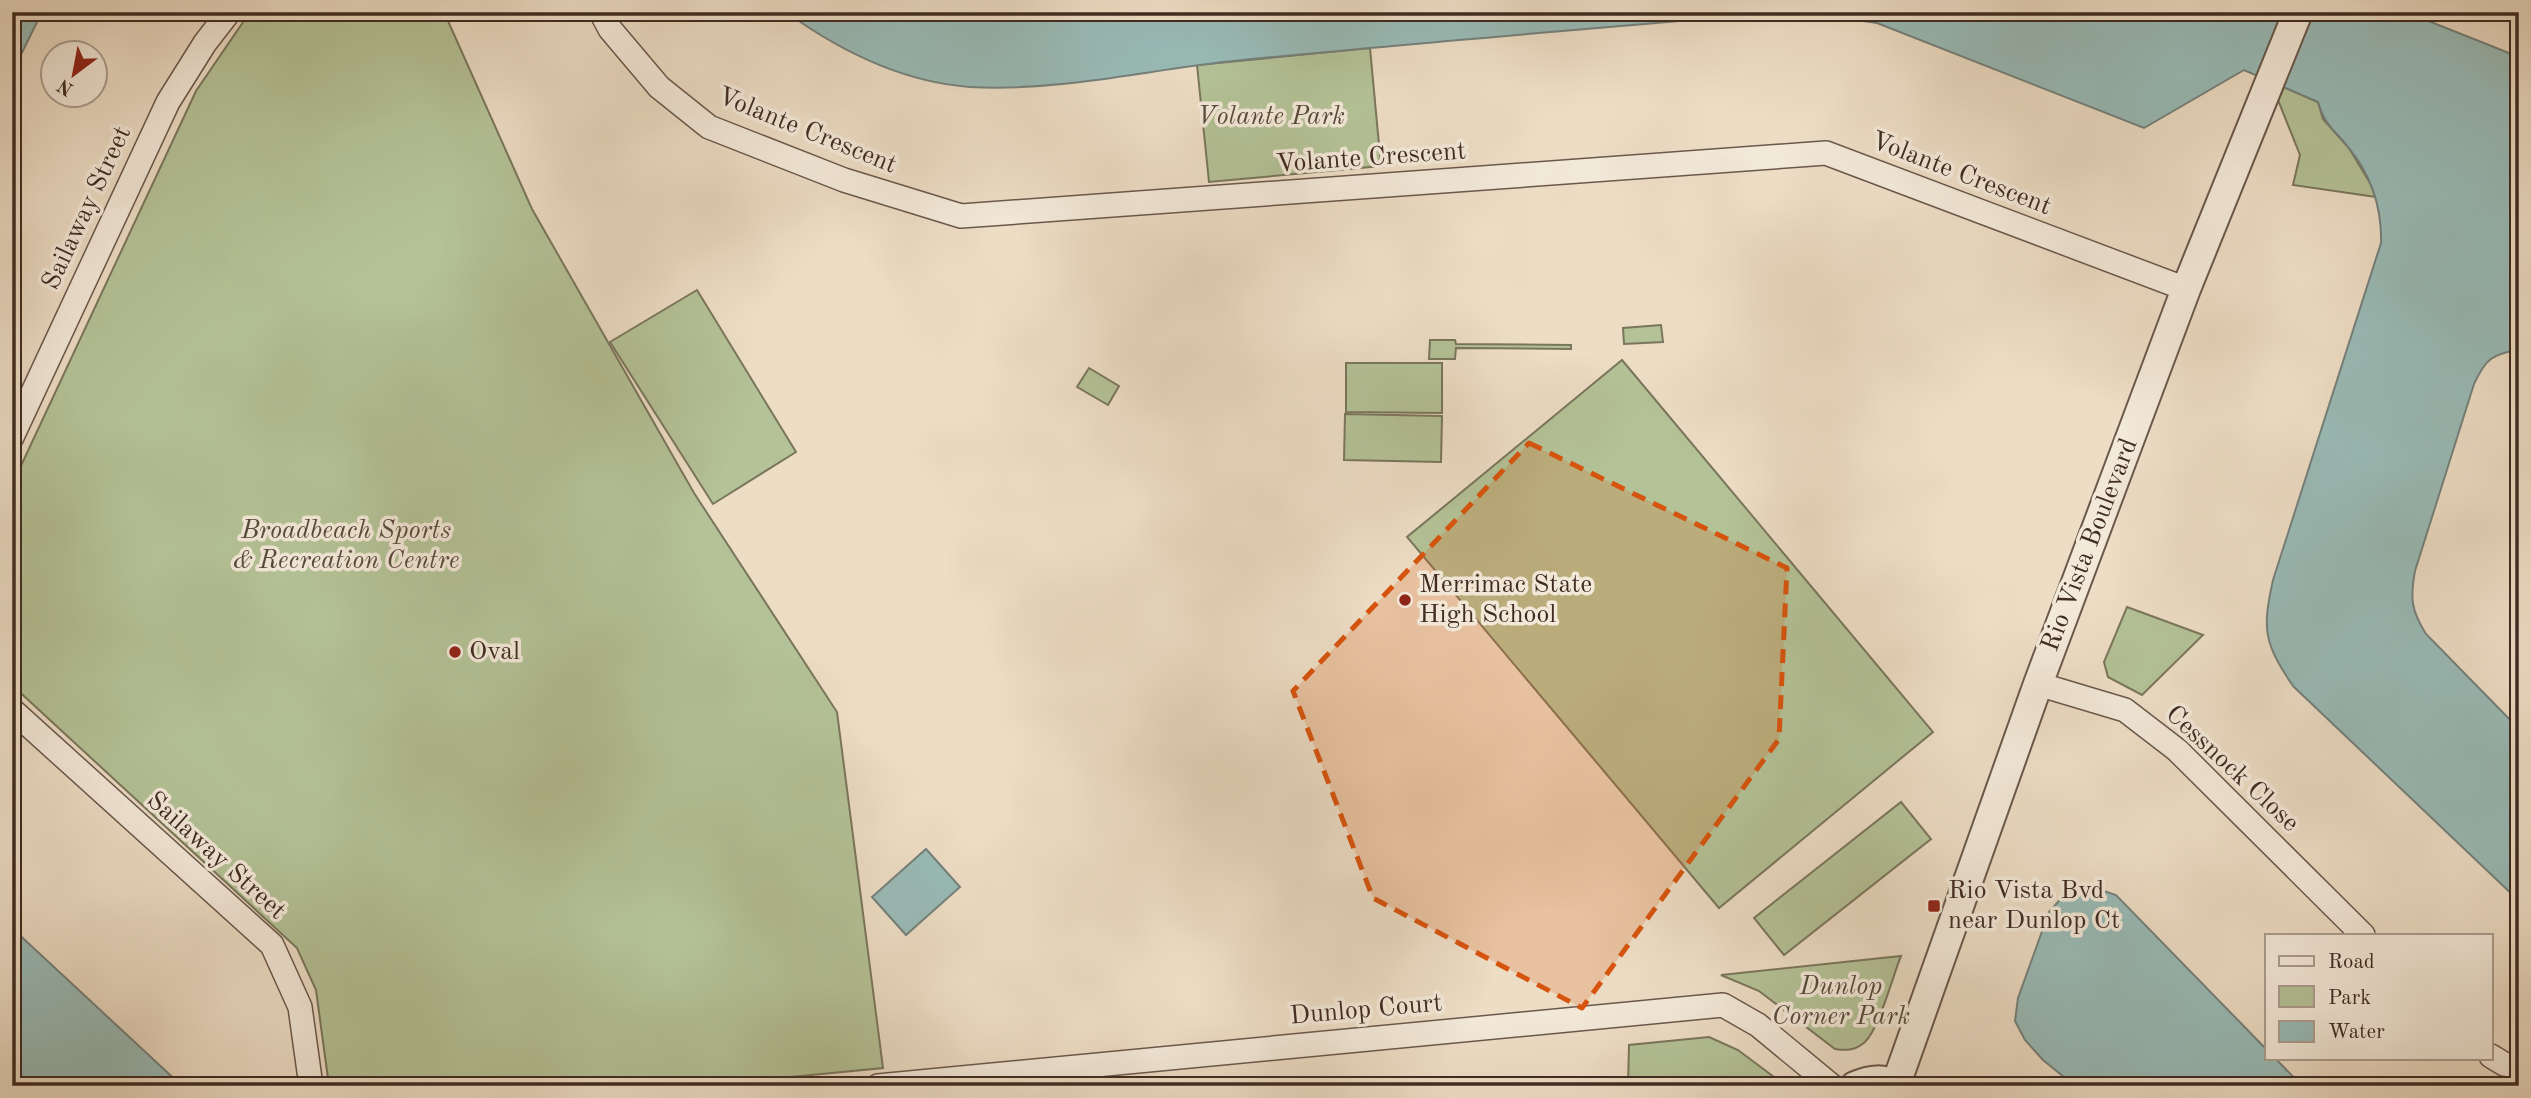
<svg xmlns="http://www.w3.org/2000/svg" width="2531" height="1098" font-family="'Old Standard TT',serif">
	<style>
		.green { fill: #b4c297; stroke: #7a765d; stroke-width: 2 }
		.water { fill: #99bbb7; stroke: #75817c; stroke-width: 2 }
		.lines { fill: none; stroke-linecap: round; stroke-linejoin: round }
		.minor-casing { stroke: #6a584c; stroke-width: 26 }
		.tertiary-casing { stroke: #6a584c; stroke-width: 32 }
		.minor { stroke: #f3e9d9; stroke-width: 23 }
		.tertiary { stroke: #f3e9d9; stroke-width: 28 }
		.marked { fill: #d7540e; fill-opacity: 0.2; stroke: #d7540e; stroke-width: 5; stroke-dasharray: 14 9; stroke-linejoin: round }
		.poi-dot { fill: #8f2418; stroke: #f3e9d9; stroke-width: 2.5 }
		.labels { text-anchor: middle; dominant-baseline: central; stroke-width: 7; stroke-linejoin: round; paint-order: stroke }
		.park-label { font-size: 26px; font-style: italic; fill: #56493a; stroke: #f3e9d9 }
		.street-label { font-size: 26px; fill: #3f2b23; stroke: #f3e9d9 }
		.poi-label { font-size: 26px; fill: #3f2b23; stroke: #f3e9d9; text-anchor: start }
	</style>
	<rect width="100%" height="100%" fill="#edddc5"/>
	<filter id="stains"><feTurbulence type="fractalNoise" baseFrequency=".00286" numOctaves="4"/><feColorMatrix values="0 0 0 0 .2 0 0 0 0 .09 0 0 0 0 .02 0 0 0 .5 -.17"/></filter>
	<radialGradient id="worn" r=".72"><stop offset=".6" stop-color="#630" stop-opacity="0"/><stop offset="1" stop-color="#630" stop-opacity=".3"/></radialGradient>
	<!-- green -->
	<g class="green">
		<path d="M250,12h194l88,197 162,284 143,219 46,356 -184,18h-370l-13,-96 -19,-42 -285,-263v-200l184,-394z"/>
		<path d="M1370,48l11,118 -172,16 -12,-117z"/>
		<path d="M2284,87l34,15 5,17 26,29 24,40 3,9 -83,-12 7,-30 -22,-55z"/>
		<path d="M697,290l99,162 -83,52 -103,-162z"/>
		<path d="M1661,325l2,17 -39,2 -1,-16z"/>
		<path d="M1430,340h25l1,4 115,1v4l-115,-1 -1,11h-26z"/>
		<path d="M1622,360l311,372 -214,176 -312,-371z"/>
		<path d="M1346,363h96v50l-96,-1z"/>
		<path d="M1089,368l30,18 -11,19 -31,-18z"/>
		<path d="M1345,414l97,2 -1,46 -97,-2z"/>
		<path d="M2127,607l76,28 -61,60 -34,-18 -4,-15z"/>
		<path d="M1901,802l30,37 -147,116 -30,-37z"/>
		<path d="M1901,956c-8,19 -22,73 -36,86 -9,8 -18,9 -30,7l-76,-58 -38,-16z"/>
		<path d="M1709,1037l29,13 48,36h-158l1,-41z"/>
	</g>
	<!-- water -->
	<g class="water">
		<path d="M12,12h30l-30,61z"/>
		<path d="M786,12h1620l113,45v292c-27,6 -33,9 -45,35l-59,187c-5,27 -4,39 11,63l93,95v172l-226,-215c-29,-43 -31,-56 -20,-106l108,-337c1,-36 -10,-68 -33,-96 -14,-18 -23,-21 -30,-45l-74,-32 -100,58 -267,-105 -71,-10 -71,3c-167,15 -335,28 -502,45 -87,9 -175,31 -263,26 -68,-5 -130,-36 -184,-75z"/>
		<path d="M926,849l34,38 -54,48 -34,-38z"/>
		<path d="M2089,886l27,9 151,155v8h8l27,28h-227l-32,-26 -18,-20 -10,-19 3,-23 31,-86 16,-18z"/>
		<path d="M12,928l170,158h-170z"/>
	</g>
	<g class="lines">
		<defs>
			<g id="minor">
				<path d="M601,12l9,17 49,58 50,40 135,53 117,36 865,-63 360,136"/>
				<path d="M12,437l156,-335 37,-59 24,-31"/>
				<path d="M2038,684l87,26 52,40 186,185"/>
				<path d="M12,710l260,235 28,62 11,79"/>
				<path d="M2491,1056l13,8 15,2"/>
				<path d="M878,1086l845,-81 35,20 74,61"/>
			</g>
			<g id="tertiary">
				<path d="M1896,1084l142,-400 148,-395 112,-277"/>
				<path d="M1855,1086c16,-7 28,-8 43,0"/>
			</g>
		</defs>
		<!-- minor casing -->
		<use href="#minor" class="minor-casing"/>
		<!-- tertiary casing -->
		<use href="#tertiary" class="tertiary-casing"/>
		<!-- minor -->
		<use href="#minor" class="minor"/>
		<!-- tertiary -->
		<use href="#tertiary" class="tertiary"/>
	</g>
	<!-- marked area -->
	<path class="marked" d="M1529,443l258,125 -8,171 -197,269 -209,-110 -80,-207z"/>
	<!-- markers -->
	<g class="poi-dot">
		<circle cx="1405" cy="600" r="7"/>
		<circle cx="455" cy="652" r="7"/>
		<rect x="1927" y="899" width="14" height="14" rx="3.5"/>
	</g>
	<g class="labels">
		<!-- park labels -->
		<g class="park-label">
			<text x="1271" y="117">Volante Park</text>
			<text x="346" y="531">Broadbeach Sports<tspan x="346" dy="30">&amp; Recreation Centre</tspan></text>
			<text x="1841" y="987">Dunlop<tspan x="1841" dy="30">Corner Park</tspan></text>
		</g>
		<!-- street labels -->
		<g class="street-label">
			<text transform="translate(807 131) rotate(22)">Volante Crescent</text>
			<text transform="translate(1371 158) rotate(-4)">Volante Crescent</text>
			<text transform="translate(1961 174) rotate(21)">Volante Crescent</text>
			<text transform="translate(87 208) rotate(-65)">Sailaway Street</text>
			<text transform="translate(2090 545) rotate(-69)">Rio Vista Boulevard</text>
			<text transform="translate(2232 769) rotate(43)">Cessnock Close</text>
			<text transform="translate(216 856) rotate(42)">Sailaway Street</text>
			<text transform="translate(1366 1010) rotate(-5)">Dunlop Court</text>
		</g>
		<!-- poi labels -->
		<g class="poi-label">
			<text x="1419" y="585">Merrimac State<tspan x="1419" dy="30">High School</tspan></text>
			<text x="469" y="652">Oval</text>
			<text x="1948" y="891">Rio Vista Bvd<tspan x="1948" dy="30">near Dunlop Ct</tspan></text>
		</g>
	</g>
	<!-- margin -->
	<rect width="2531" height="1098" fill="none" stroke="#edddc5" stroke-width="42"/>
	<rect x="14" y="14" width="2503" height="1070" fill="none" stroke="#3f2b23" stroke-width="3.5"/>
	<rect x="21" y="21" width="2489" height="1056" fill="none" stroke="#3f2b23" stroke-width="2"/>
	<!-- legend -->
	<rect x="2265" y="934" width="228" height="126" fill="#f3e9d9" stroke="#ab9d90" stroke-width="2"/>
	<rect x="2279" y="956" width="35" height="10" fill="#f3e9d9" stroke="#ab9d90" stroke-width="2"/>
	<text x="2328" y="968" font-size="21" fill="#3f2b23">Road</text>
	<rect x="2279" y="986" width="35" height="21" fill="#b4c297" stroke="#ab9d90" stroke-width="2"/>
	<text x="2328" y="1004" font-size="21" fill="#3f2b23">Park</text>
	<rect x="2279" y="1021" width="35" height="21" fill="#99bbb7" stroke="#ab9d90" stroke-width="2"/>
	<text x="2328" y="1038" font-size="21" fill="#3f2b23">Water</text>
	<!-- north arrow -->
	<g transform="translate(74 74) rotate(212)"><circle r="33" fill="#f3e9d9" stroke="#ab9d90" stroke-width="2"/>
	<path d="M0-5L12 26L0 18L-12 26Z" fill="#8f2418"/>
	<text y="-10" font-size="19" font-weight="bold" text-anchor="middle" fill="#3f2b23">N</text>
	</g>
	<rect width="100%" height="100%" filter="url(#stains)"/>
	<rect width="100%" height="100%" fill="url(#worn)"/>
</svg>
